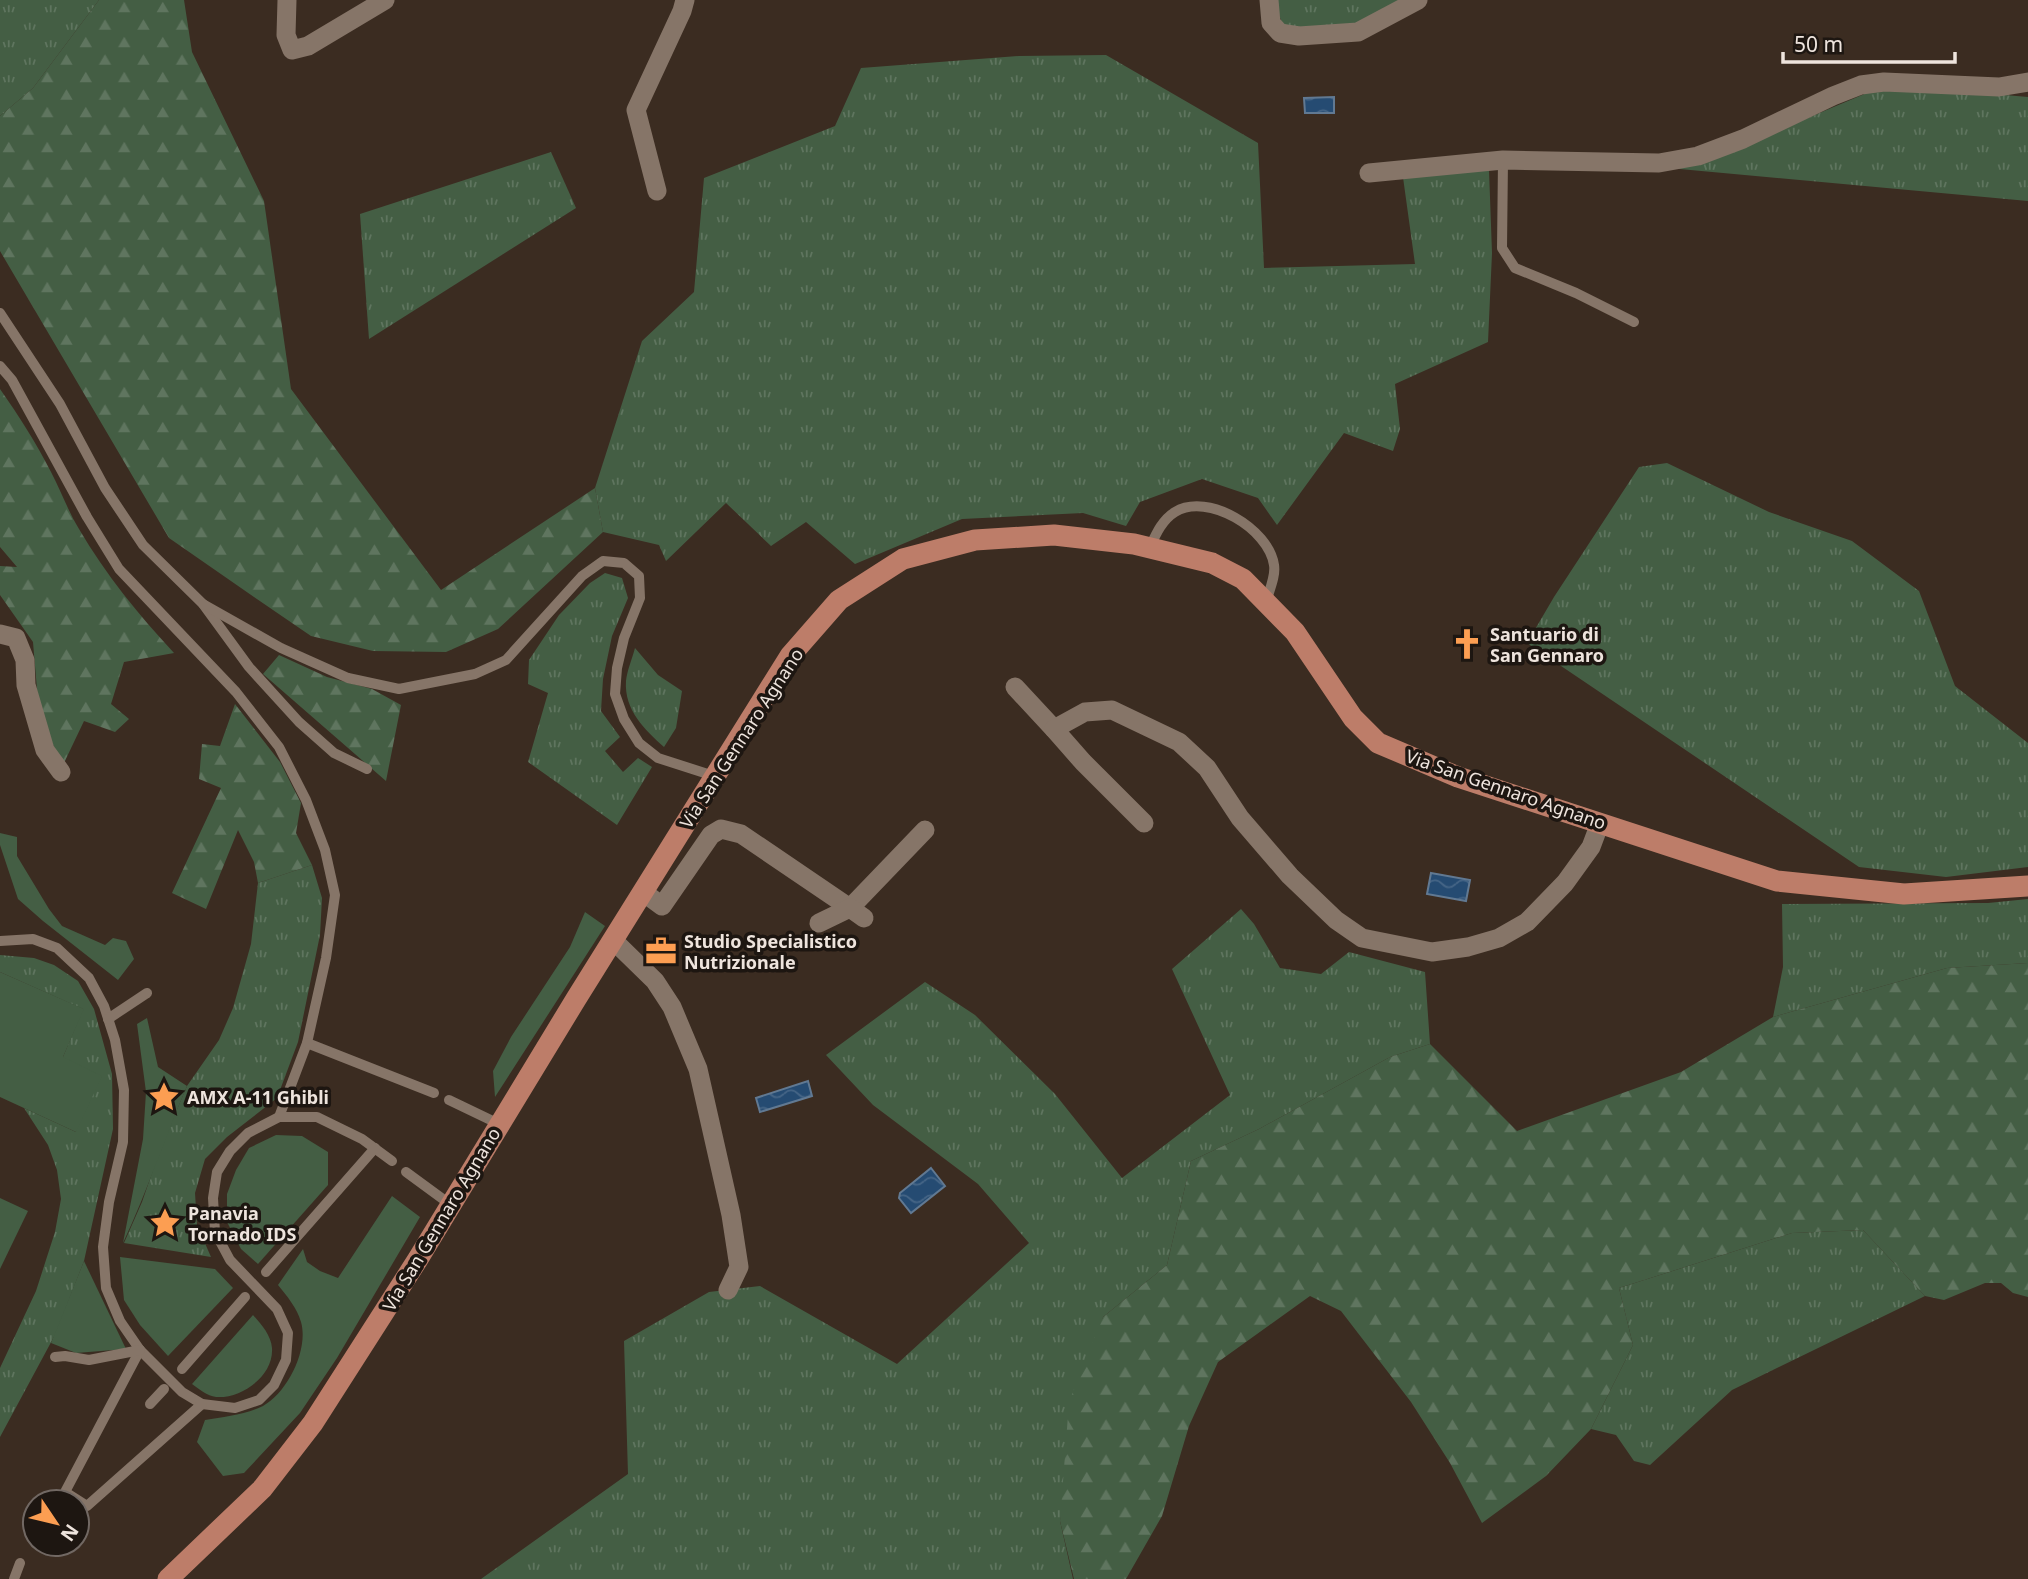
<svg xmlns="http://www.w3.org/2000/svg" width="2028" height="1579" font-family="'Noto Sans',sans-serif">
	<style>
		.grass { fill: url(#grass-tufts) }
		.forest { fill: url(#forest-firs) }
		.green { fill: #445e44 }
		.water { fill: url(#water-waves); stroke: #617992; stroke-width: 2 }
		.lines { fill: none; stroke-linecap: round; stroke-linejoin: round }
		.lane { stroke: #867568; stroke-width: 10 }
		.street { stroke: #867568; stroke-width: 19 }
		.primary { stroke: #bd7d69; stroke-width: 21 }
		.labels { text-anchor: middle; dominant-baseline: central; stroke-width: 7; stroke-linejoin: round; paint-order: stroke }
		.poi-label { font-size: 18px; font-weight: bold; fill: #eee4dd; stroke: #1d1611; text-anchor: start }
		.street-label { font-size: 18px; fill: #eee4dd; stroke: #1d1611 }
	</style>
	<defs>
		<pattern id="grass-tufts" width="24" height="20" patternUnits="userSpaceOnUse" patternTransform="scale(1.75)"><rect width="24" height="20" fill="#445e44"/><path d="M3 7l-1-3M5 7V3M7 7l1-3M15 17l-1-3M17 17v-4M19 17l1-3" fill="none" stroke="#5f755f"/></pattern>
		<pattern id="forest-firs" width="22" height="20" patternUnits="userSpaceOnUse" patternTransform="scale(1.75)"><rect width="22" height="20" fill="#445e44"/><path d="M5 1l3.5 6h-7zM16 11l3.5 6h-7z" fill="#5f755f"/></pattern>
		<pattern id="water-waves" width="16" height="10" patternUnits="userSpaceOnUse" patternTransform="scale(1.75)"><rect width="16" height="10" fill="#254b72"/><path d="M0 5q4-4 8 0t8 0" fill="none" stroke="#456586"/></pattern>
	</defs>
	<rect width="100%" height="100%" fill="#3b2c21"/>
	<!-- grass -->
	<g class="grass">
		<path d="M0,0h99l-66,88 -33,28z"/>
		<path d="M1278,0h128l-52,26 -55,4 -17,-6 -5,-16z"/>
		<path d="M1106,55l152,88 6,125 151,-4 -13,-94h87l3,83 -4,89 -93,42 5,45 -7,22 -49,-18 -67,92 -19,-27 -56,-19 -62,23 -14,24 -43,-13 -121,6 -107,45 -49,-42 -35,24 -45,-43 -60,58 -7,-16 -56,-13 -8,-44 47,-147 52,-49 10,-114 131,-52 26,-58 158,-12z"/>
		<path d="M1881,87l67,3 80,7v104l-359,-33 77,-24z"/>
		<path d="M551,152l25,56 -207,131 -9,-125z"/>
		<path d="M1667,463l102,49 83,29 67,50 36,95 73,57v124l-82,10 -87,-10 -332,-224 27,-46 85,-130z"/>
		<path d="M605,573l17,5 6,20 -16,38 -9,43 -2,32 19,26 -15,14 18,21 15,-14 14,9 -35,58 -89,-63 20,-69 -20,-9 1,-24 30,-45 31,-32z"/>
		<path d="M635,648l23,27 24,16 -6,37 -12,19c-19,-17 -40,-37 -38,-66 1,-10 6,-22 9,-33z"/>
		<path d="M312,865l10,33 -2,37 -22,107 -21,56 -50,39 -22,22 -10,34 2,32 14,32 -87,-14 18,-41 19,-55 26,-61 32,-46 14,-32 18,-64 7,-61z"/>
		<path d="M2028,899v64l-81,5 -174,49 10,-50 -1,-63 206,-1z"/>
		<path d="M1241,909l13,15 26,44 41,6 28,-22 76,20 5,72 -40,13 -131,72 -68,32 -24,104 -64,52 -43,204 13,58h-592l147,-105 -4,-133 85,-49 51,-6 137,78 132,-121 -51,-59 -105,-79 -47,-50 99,-73 50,33 80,79 67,84 108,-83 -58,-126z"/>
		<path d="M0,955l34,3 20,7 24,16 16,28 18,65 1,55 -29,132 -28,72 -56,104v-69l36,-77 19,-59 6,-33 -4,-29 -9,-25 -24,-37 52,24 -13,-75 20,-48 -83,-37z"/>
		<path d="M1863,1230l62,66 -193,94 -82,75 -16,-4 -18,-26 -25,-6 42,-84 -14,-57 173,-55z"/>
	</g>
	<!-- forest -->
	<g class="forest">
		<path d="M99,0h85l8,52 72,149 27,188 150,201 154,-102 8,44 -105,97 -52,23 -73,-1 -62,-15 -57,-39 -85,-59 -169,-287v-135l33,-28z"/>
		<path d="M0,389c19,27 36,54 51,83 10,19 17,39 28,57 27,46 59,85 95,124l-50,9 -13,42 18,15 -14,13 -31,-11 -21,44 -10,-20 -15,-44 -5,-59 -33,-47v-29l17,1 -17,-20z"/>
		<path d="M279,655l48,22 45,12 29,16 -15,76 -123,-107z"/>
		<path d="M235,704l45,58 21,41 -5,30 16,32 -54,18 -4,-21 -16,-32 -32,79 -34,-16 49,-105 -22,-9 3,-35 18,2z"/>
		<path d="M2028,963v334l-15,-4 -12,-10h-16l-41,17 -19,-4 -62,-66 -71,3 -173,55 14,57 -42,84 -45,47 -64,47 -32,-60 -39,-61 -70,-91 -31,-15 -92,66 -29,64 -27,90 -36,63h-52l-14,-58 9,-119 34,-85 64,-52 24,-104 68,-32 131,-72 40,-13 87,87 164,-59 92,-55 174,-49z"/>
	</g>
	<!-- green -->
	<g class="green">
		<path d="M0,833l17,4v19l32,53 13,17 43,19 8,-7 13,3 8,18 -16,21 -75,-59 -25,-22 -18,-54z"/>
		<path d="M585,912l20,14 -110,171 -2,-26 18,-34 59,-90z"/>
		<path d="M0,972l84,37 -21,48 39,19 -26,56 -76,-35z"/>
		<path d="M147,1018l11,49 29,19c-22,52 -40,106 -64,157l20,-104 3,-47 -9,-68z"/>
		<path d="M276,1135l26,1 26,16v33l-70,79 -17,-15 -14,-27v-28l9,-24 13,-22z"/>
		<path d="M392,1196l28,21 -83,141 -37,55 -56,60 -21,3 -26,-34 8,-22c19,-3 40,-5 58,-14 24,-13 46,-56 38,-84 -4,-14 -14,-26 -23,-37l25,-36 4,13 13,9 18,7z"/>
		<path d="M0,1198l28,13 -28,58z"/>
		<path d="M120,1257l95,12 18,19 -65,68 -28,-31 -16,-25z"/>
		<path d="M84,1261l42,88 -50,4 -25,-10z"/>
		<path d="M253,1315c8,9 18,20 19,33 2,28 -31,51 -56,49 -9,-1 -17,-8 -24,-13z"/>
	</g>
	<!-- water -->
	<g class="water">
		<path d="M1334,97v16h-29l-1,-15z"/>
		<path d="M1431,873l39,7 -4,21 -39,-7z"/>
		<path d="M808,1081l4,15 -52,16 -4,-14z"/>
		<path d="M931,1168l14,18 -34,27 -12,-15 1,-5z"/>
	</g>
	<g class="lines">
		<!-- lane -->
		<g class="lane">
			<path d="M1503,160l-1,88 13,20 61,25 58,29"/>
			<path d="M0,313l60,91 45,84 38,57 60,59 46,63 50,55 35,31 33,16"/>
			<path d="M0,366l12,14 75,137 32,52 117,123 43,55 27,53 19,50 10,45 -9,63 -19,85 -28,74"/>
			<path d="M1150,547c6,-13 12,-27 25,-35 33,-20 94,17 99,53 2,11 -5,26 -8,37"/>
			<path d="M203,604l78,44 67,30 51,11 76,-15 31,-14 76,-84 21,-15 21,2 15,13 1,22 -16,40 -7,30 -2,26 9,25 15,24 19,15 56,18"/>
			<path d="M0,941l33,-2 24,9 32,30 15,28 11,34 9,50 -1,52 -14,60 -6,45 3,41 14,33 20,29 42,42 20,12 33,4 24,-8 15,-15 12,-25 2,-27 -11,-24 -47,-49 -15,-28 -2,-34 4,-26 13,-21 18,-18 31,-16h38l45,22 30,22"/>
			<path d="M108,1019l39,-26"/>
			<path d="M307,1043l127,50"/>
			<path d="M449,1100l50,24"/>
			<path d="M406,1172l45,33"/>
			<path d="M266,1272l109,-124"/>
			<path d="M140,1350l-75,142 22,14 115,-102"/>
			<path d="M55,1357l10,-1 24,4 51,-10"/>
			<path d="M182,1369l63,-72"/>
			<path d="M150,1404l14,-15"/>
			<path d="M14,1579l6,-16"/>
		</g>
		<!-- street -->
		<g class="street">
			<path d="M287,0l-1,35 6,15 16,-4 77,-46"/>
			<path d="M1269,0l2,23 9,10 19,3 59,-4 60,-32"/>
			<path d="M1369,173l134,-13 156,3 39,-7 45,-17 90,-43 28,-11 23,-3 115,5 29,-5"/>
			<path d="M657,191l-21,-81 46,-99 3,-11"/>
			<path d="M0,634l16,4 9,22 1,25 19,65 16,22"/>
			<path d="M1015,687l39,42"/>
			<path d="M1144,823l-61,-61 -29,-33 31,-17 27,-2 67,32 28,26 33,50 50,58 46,44 26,18 70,14 36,-5 31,-9 28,-16 38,-39 26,-36 9,-24"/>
			<path d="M643,892l19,14 49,-71 10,-6 20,5 109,74 75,-78"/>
			<path d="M819,923l31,-15 14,10"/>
			<path d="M613,940l42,41 17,26 26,62 33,146 8,52 -11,23"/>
		</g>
		<!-- primary -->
		<path class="primary" d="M168,1579l94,-90 51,-66 105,-164 158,-260 214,-343 49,-56 64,-41 72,-19 79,-5 80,9 78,19 31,16 52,53 58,86 25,25 80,34 319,104 127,13 124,-8"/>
	</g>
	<!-- icons -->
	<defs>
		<symbol id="church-bare" viewBox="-9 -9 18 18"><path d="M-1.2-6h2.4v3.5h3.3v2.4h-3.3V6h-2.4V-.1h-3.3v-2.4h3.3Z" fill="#fc9e52" stroke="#1d1611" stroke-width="2.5" paint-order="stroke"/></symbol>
		<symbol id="office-bare" viewBox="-9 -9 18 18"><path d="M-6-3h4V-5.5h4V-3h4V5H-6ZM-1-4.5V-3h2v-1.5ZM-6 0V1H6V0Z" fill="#fc9e52" stroke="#1d1611" stroke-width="2.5" paint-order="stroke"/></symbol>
		<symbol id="sight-bare" viewBox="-9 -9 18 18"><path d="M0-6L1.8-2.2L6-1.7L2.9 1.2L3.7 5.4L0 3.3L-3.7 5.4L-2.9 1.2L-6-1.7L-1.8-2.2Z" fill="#fc9e52" stroke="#1d1611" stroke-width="2.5" paint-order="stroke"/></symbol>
	</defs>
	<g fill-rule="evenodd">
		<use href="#church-bare" x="1445" y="622" width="44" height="44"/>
		<use href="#office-bare" x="639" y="929" width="44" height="44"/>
		<use href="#sight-bare" x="142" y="1075" width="44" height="44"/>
		<use href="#sight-bare" x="143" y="1201" width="44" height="44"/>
	</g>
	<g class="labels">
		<!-- poi labels -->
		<g class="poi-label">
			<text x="1490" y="634">Santuario di<tspan x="1490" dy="21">San Gennaro</tspan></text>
			<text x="684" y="941">Studio Specialistico<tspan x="684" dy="21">Nutrizionale</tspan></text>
			<text x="187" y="1097">AMX A-11 Ghibli</text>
			<text x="188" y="1213">Panavia<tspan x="188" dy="21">Tornado IDS</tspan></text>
		</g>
		<!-- street labels -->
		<g class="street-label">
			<text transform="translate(741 738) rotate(-57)">Via San Gennaro Agnano</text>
			<text transform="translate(1506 789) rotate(19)">Via San Gennaro Agnano</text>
			<text transform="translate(441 1219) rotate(-59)">Via San Gennaro Agnano</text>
		</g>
	</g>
	<!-- north arrow -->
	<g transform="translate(56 1523) rotate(125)"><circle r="33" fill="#1d1611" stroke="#716863" stroke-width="2"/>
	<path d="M0-5L12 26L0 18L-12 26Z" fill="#fc9e52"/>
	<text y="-10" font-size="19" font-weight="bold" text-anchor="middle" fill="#eee4dd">N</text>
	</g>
	<!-- scale -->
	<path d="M1783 52v10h172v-10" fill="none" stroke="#eee4dd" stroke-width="3.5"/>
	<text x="1794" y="52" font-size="21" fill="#eee4dd" stroke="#1d1611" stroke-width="5" paint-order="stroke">50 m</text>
</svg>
